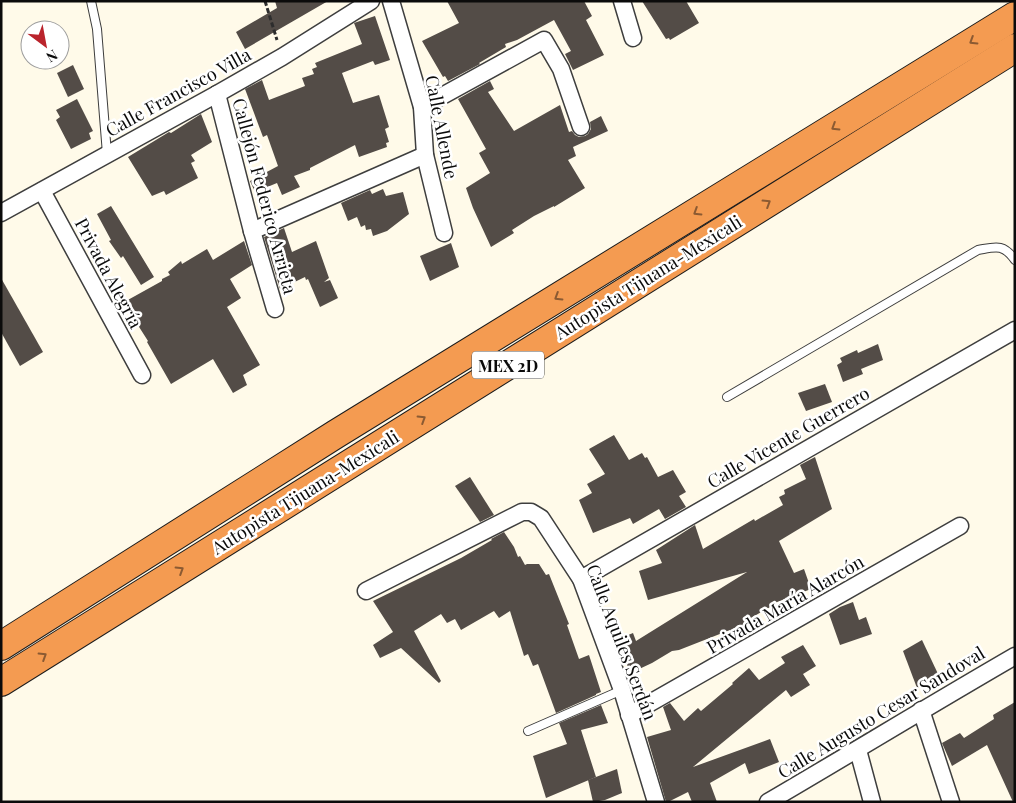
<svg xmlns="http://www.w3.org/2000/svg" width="1016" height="803" font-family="'Playfair Display',serif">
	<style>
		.building { fill: #534c47 }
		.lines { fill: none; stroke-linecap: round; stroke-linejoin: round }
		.lane-casing { stroke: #3e3e3e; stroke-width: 10 }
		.street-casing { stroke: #3e3e3e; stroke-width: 19 }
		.highway-casing { stroke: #1c1c1c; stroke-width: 30 }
		.path { stroke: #2d2d2d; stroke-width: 3; stroke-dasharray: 5 2.5; stroke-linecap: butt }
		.lane { stroke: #fff; stroke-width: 8 }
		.street { stroke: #fff; stroke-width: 16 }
		.highway { stroke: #f49b51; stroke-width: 28 }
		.oneway { stroke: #8b5a32 }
		.labels { text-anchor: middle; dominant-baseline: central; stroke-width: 5; stroke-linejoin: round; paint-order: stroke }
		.shield { fill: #fff; stroke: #545454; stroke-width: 1 }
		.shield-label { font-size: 16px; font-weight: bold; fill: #0b0b0b }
		.street-label { font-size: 18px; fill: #0b0b0b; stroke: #fff }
	</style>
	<rect width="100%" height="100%" fill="#fffae9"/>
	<!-- building -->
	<g class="building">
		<path d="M275,1h53l-83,48 -9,-17 41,-24z"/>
		<path d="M447,1h137l8,15 -6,4 18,35 -31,15 -8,-16 6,-3 -17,-31 -37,20 -12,4 1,3 -27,16 1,1 -32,17 -3,-5 -2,1 -21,-36 37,-18z"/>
		<path d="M642,1h44l13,22 -29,17 -1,-2 -3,1z"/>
		<path d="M375,16l15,44 -15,5 -2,-4 -31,12 11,30 26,-8 10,32 -4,2 4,13 -3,1 1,4 -28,10 -4,-12 -45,23v2l-16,6 6,11 -18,8 -5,-12 -22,9 -5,-11 28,-15 -11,-31 -4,2 -18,-48 17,-9 7,20 36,-14 -3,-8 12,-4 -2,-5 5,-2 -2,-4 47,-19 -8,-21z"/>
		<path d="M73,65l11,24 -16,8 -11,-24z"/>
		<path d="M490,81l4,8 -6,3 26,39 46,-26 9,27 3,-1 3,4 4,2 6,-1 3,-2 3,-5 -1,-7 11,-6 7,15 -35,16 3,9 -8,4 17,28 -31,19v-1l-20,10 -22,14 2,3 -23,14 -18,-39 -7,-20 24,-15 -11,-20 7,-4 -28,-50z"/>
		<path d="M77,99l16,32 -4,2 2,6 -20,10 -15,-29 4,-3 -4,-7z"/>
		<path d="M201,114l11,28 -21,13 4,6 -4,2 7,15 -32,17 -2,-4 -12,5 -24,-39 41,-25 2,1z"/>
		<path d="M383,189l3,7 17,-4 6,22 -22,17 -14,5 -2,-7 -5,1 -1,-5 -4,2 -4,-10 -9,4 -7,-18 29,-13 2,4z"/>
		<path d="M111,206l43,71 -13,8 -18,-29 -2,2 -12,-17 2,-1 -14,-26z"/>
		<path d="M284,228l8,24 24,-11 13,37 -5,4 6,-2 8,18 -18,9 -12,-28 -2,1 -1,-3 -25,12 -16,-52z"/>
		<path d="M244,241l8,24 -22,14 11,19 -14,9 33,58 -17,10 4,10 -14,8 -20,-34 -42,25 -24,-42 1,-1 -21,-33 2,-1 -3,-6 36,-20v-2l8,-4 -2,-3 13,-11 1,3 25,-15 6,11z"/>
		<path d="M451,243l8,24 -29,14 -10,-25z"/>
		<path d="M1,278l42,74 -23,14 -19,-34z"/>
		<path d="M878,344l5,16 -22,9 2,5 -20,8 -6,-17 5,-3 -2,-4 17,-8 1,3z"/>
		<path d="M825,384l7,18 -26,9 -8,-18z"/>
		<path d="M614,435l15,25 13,-7 3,5 2,-1 11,20 15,-7 13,22 -7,4 7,11 -21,12 -6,-10 -26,15 -3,-6 -37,15 -14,-33 13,-7 -5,-9 18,-10 -16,-25z"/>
		<path d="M815,457l17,52 -53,32 15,32 10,-4 7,20 -39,15v2l-23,13 2,3 -21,10v-2l-51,20 -7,1 -20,12 -15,7 -2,-6 -7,3 -4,-10h-2l-8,-16 19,-8 3,8 111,-69 -99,28 -9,-29 23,-8 -6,-13 39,-25 8,24 51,-30 1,2 28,-16 -4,-8 6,-3 -1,-4 22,-11 -6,-14z"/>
		<path d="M470,477l24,38 -14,7 -25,-36z"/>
		<path d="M504,532l10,15 4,10 2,-1 5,9 2,-1h12l7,11 3,-1 20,50 -2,1 12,34 10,-4 12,37 -5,2v1l-40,18 -18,-49 -5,2 -5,-12 -4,2 -14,-45 -11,7 -5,-7 -33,19 -6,-11 -8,4 -6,-9 -27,17 27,50 -2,2 -38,-35 -21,10 -7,-13 20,-13 -20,-31 88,-43 31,-18 -1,-1z"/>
		<path d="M853,602l6,18 7,-3 6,17 -32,11 -11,-31 11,-7z"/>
		<path d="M922,640l17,36 -22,12 -14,-37z"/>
		<path d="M803,645l13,21 -13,8 7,11 -19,12 -5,-7 -93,77 77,-28 9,23 -30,12 -4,-11 -35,20 7,19h-25l-4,-10 -20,10h-2l-19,-65 24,-7 -8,-23 7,-4 14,18 14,-13 3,3 32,-27 -1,-1 17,-15 10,12 26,-17 -4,-6z"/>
		<path d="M1015,702v100h-2l-26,-57 -35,21 -10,-23 18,-10 4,5 30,-19 -1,-4z"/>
		<path d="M601,705l7,18 -27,7 15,47 -50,21 -13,-42 34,-12 -8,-21z"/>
		<path d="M617,769l5,24 -17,7 -12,2 -5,-22z"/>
	</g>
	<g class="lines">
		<defs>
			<g id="lane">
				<path d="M91,1l6,28 10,125"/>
				<path d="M727,397l251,-147c17,-3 25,-7 37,10"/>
				<path d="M528,731l94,-41"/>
			</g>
			<g id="street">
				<path d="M391,1l31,106 3,48 19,78"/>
				<path d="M622,1l11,37"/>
				<path d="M217,94l35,137 23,78"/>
				<path d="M422,107l122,-67 17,29 20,58"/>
				<path d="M42,191l100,184"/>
				<path d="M1,213l216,-119 65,-37 89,-56"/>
				<path d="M252,231l173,-76"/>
				<path d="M581,579l434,-249"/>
				<path d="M366,591l156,-79h9l10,6 40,61 41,111 34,112"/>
				<path d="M921,710l30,92"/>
				<path d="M629,715l331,-189"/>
				<path d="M858,750l14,52"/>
				<path d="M768,802c82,-48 164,-98 247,-146"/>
			</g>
			<g id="highway">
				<path d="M1,646l335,-212 679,-418"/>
				<path d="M1,682l1014,-634"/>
			</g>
		</defs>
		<!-- lane casing -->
		<use href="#lane" class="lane-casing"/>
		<!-- street casing -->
		<use href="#street" class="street-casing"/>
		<!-- highway casing -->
		<use href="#highway" class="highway-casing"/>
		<!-- path -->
		<path class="path" d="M265,1l12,39"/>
		<!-- lane -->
		<use href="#lane" class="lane"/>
		<!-- street -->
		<use href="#street" class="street"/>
		<!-- highway -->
		<use href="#highway" class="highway"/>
	</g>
	<!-- one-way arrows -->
	<defs><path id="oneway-chevron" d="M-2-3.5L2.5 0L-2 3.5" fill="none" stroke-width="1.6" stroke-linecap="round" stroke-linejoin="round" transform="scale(1.25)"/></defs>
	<g class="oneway">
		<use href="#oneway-chevron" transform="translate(973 41) rotate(148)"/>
		<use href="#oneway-chevron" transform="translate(835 127) rotate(148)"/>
		<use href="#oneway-chevron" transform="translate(767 203) rotate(-32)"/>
		<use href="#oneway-chevron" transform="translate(697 212) rotate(148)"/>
		<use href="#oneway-chevron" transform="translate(558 297) rotate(148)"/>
		<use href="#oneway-chevron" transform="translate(422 419) rotate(-32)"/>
		<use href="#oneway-chevron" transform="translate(180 570) rotate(-32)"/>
		<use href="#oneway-chevron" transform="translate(43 656) rotate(-32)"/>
	</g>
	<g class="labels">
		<!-- shield labels -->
		<rect class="shield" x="472" y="351.5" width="72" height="27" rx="4"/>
		<g class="shield-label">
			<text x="508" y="365">MEX 2D</text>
		</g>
		<!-- street labels -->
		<g class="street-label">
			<text transform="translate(178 92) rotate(-29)">Calle Francisco Villa</text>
			<text transform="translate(442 127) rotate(79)">Calle Allende</text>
			<text transform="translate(265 196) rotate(75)">Callejón Federico Arrieta</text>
			<text transform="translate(109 273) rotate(62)">Privada Alegría</text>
			<text transform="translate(648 277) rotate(-32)">Autopista Tijuana-Mexicali</text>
			<text transform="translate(788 437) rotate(-30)">Calle Vicente Guerrero</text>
			<text transform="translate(305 492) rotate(-32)">Autopista Tijuana-Mexicali</text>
			<text transform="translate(785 604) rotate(-30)">Privada María Alarcón</text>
			<text transform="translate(622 642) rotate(69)">Calle Aquiles Serdán</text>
			<text transform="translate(881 712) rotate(-31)">Calle Augusto Cesar Sandoval</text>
		</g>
	</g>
	<!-- border -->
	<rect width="1016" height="803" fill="none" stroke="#0b0b0b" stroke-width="5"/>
	<!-- north arrow -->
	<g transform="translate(45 45) rotate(148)"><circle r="24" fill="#ffffff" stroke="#9d9d9d"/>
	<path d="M0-4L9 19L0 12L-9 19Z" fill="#ba242c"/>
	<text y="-8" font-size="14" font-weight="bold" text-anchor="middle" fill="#0b0b0b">N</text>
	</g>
</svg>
